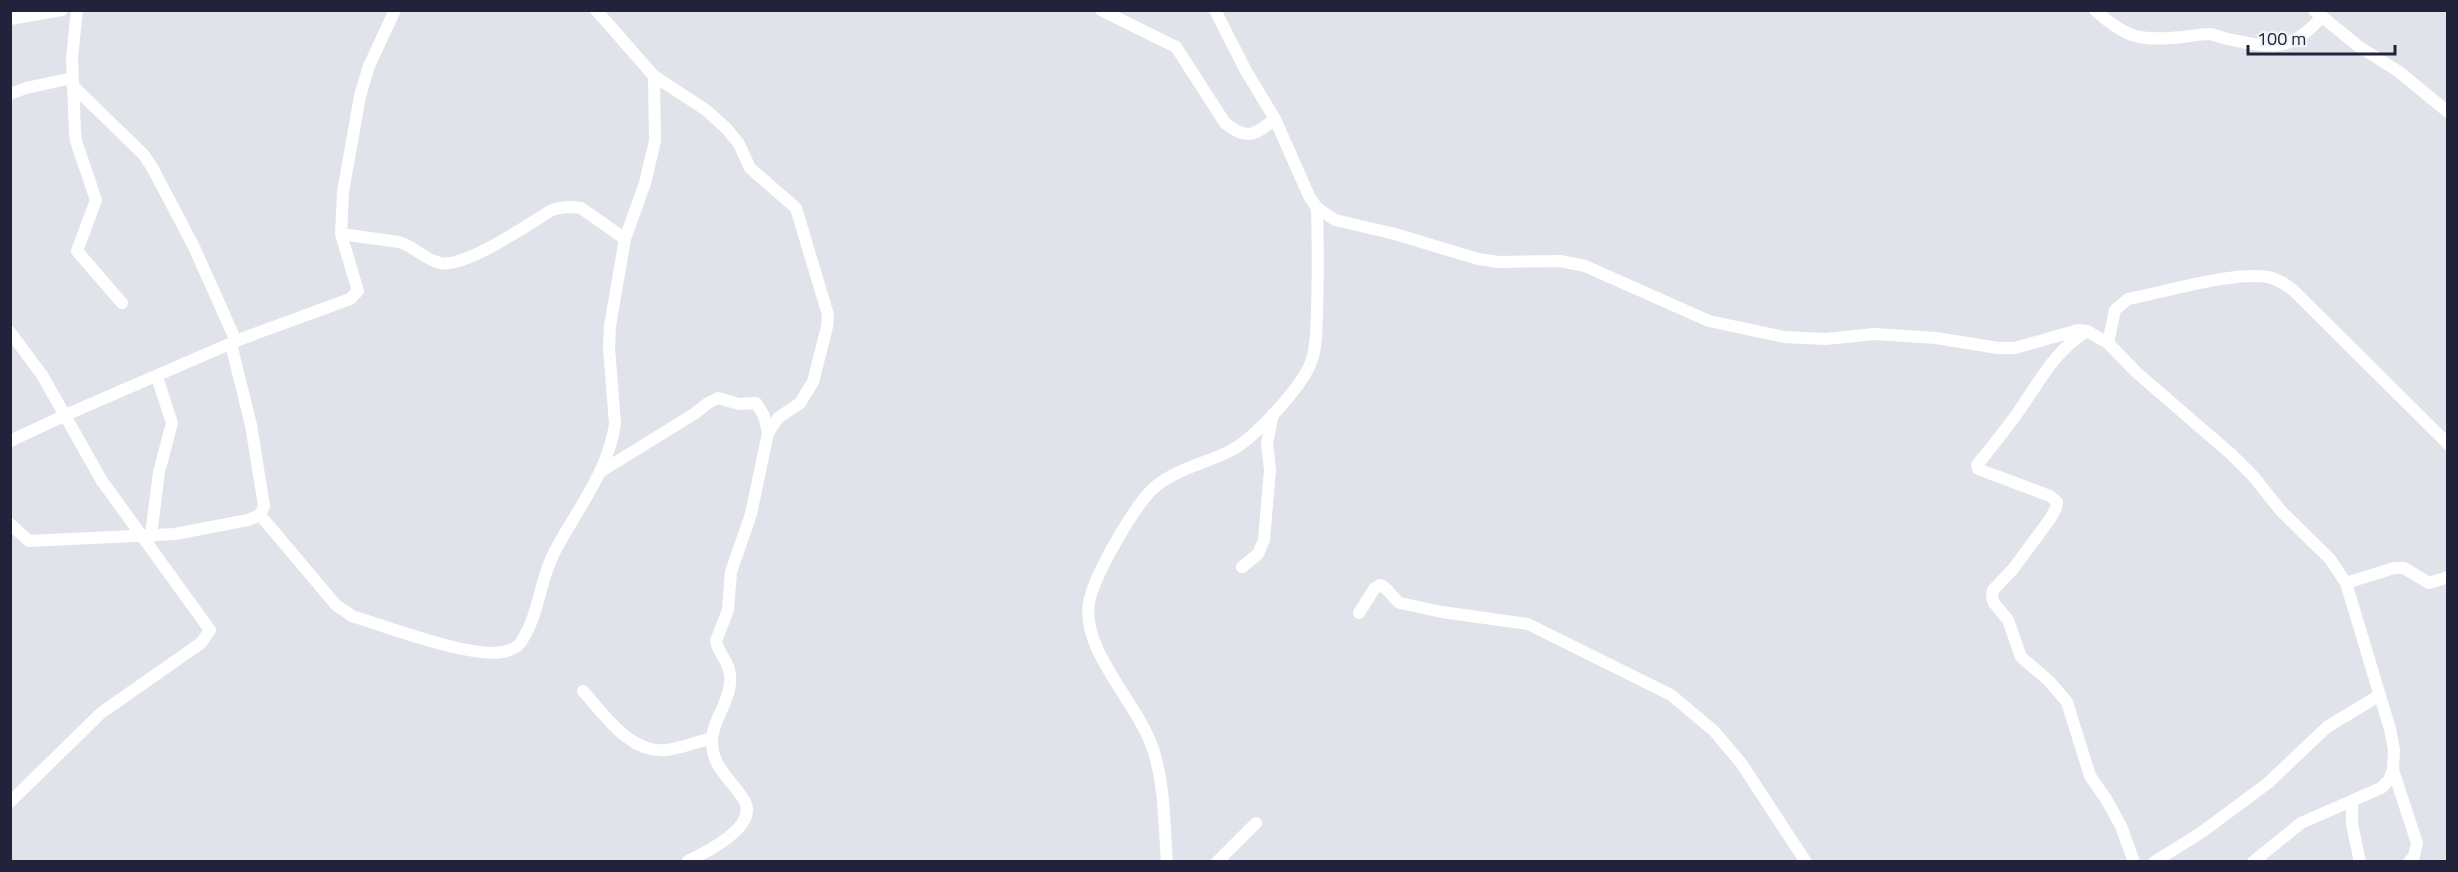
<svg xmlns="http://www.w3.org/2000/svg" width="2458" height="872" font-family="'Titillium Web',sans-serif">
	<style>
		.lines { fill: none; stroke-linecap: round; stroke-linejoin: round }
		.street { stroke: #fff; stroke-width: 12 }
	</style>
	<rect width="100%" height="100%" fill="#e1e3eb"/>
	<g class="lines">
		<!-- street -->
		<g class="street">
			<path d="M77,10l-5,48 3,74 1,9 20,59 -19,51 45,52"/>
			<path d="M596,10l58,66 52,34 21,19 12,15 11,24 46,40 32,107 -1,12 -14,55 -13,21 -22,15 -10,15 -17,81 -20,58 -3,38 -12,31c2,11 11,19 13,29 7,25 -17,49 -17,70 -1,27 20,40 32,60 16,26 -39,53 -56,61"/>
			<path d="M1101,10l75,37 49,76c22,18 30,12 50,-4"/>
			<path d="M1215,10l31,61 29,48 34,77 8,12 18,12 60,14 83,25 21,3 61,-1 25,5 124,55 75,16 42,2 48,-5 62,4 62,10h17l63,-18 9,1 21,12 28,29 95,82 22,22 28,35 49,48 16,24 44,146 4,21 -1,20 -4,10 -8,8 -80,35 -48,39"/>
			<path d="M2095,10c32,29 46,31 88,27 8,-1 18,-3 27,-3 6,1 12,4 18,5 43,9 64,14 94,-23"/>
			<path d="M2314,10l44,36 40,25 50,41"/>
			<path d="M10,19l52,-9"/>
			<path d="M73,86l71,69 9,14 41,78 42,94"/>
			<path d="M10,94l16,-6 46,-10"/>
			<path d="M341,234l58,8c15,4 26,18 41,21 24,6 90,-40 112,-53 10,-4 19,-3 29,-2l44,31"/>
			<path d="M2087,331c-30,18 -45,46 -64,74 -14,21 -30,40 -46,60l1,4 72,27 7,6 -1,6 -6,11 -37,50 -20,21 -1,6 2,7 14,17 13,37 28,24 18,21 23,74 16,23 15,27 13,36"/>
			<path d="M10,332l32,43 60,106 108,149 -9,13 -100,70 -91,89"/>
			<path d="M2108,343l7,-33 13,-11c37,-7 105,-28 140,-22 10,2 17,7 25,13l155,154"/>
			<path d="M10,441l60,-28 171,-74 109,-40 8,-8 -17,-57 2,-42 17,-96 9,-30 26,-56"/>
			<path d="M600,472l94,-58 14,-11 10,-5 21,6 17,-1 8,13 4,17"/>
			<path d="M260,515l76,90 16,11c33,10 125,45 155,35 8,-2 14,-7 17,-14 16,-27 16,-59 31,-86 22,-42 53,-79 60,-127l-6,-76 1,-22 15,-87 20,-56 10,-42 -1,-65"/>
			<path d="M10,524l19,17 146,-7 73,-14 12,-5 4,-9 -13,-81 -20,-81"/>
			<path d="M148,543l3,-8 8,-63 13,-49 -15,-46"/>
			<path d="M1242,567l16,-13 6,-14 6,-70 -3,-27 6,-29"/>
			<path d="M2346,583l48,-15h10l25,15 19,-6"/>
			<path d="M1359,613l15,-24 6,-4c9,3 12,13 20,18l42,9 86,12 143,71 43,36 27,32 65,99"/>
			<path d="M583,691c21,23 47,63 83,59 15,-2 31,-8 46,-12"/>
			<path d="M2393,770l24,73 -3,13 -5,6"/>
			<path d="M2352,801v23l8,38"/>
			<path d="M1167,862c-3,-37 -2,-77 -14,-113 -15,-46 -72,-98 -64,-146 4,-26 47,-101 67,-117 21,-17 50,-23 74,-35 24,-12 72,-64 81,-89 6,-15 5,-33 6,-49 1,-35 1,-70 0,-105"/>
			<path d="M1217,862l39,-39"/>
			<path d="M2154,862l48,-30 66,-49 59,-56 53,-32"/>
		</g>
	</g>
	<!-- border -->
	<rect width="2458" height="872" fill="none" stroke="#22223b" stroke-width="24"/>
	<!-- scale -->
	<path d="M2248 45v9h147v-9" fill="none" stroke="#22223b" stroke-width="3"/>
	<text x="2257" y="45" font-size="18" fill="#22223b" stroke="#f1f3f8" stroke-width="4.5" paint-order="stroke">100 m</text>
</svg>
